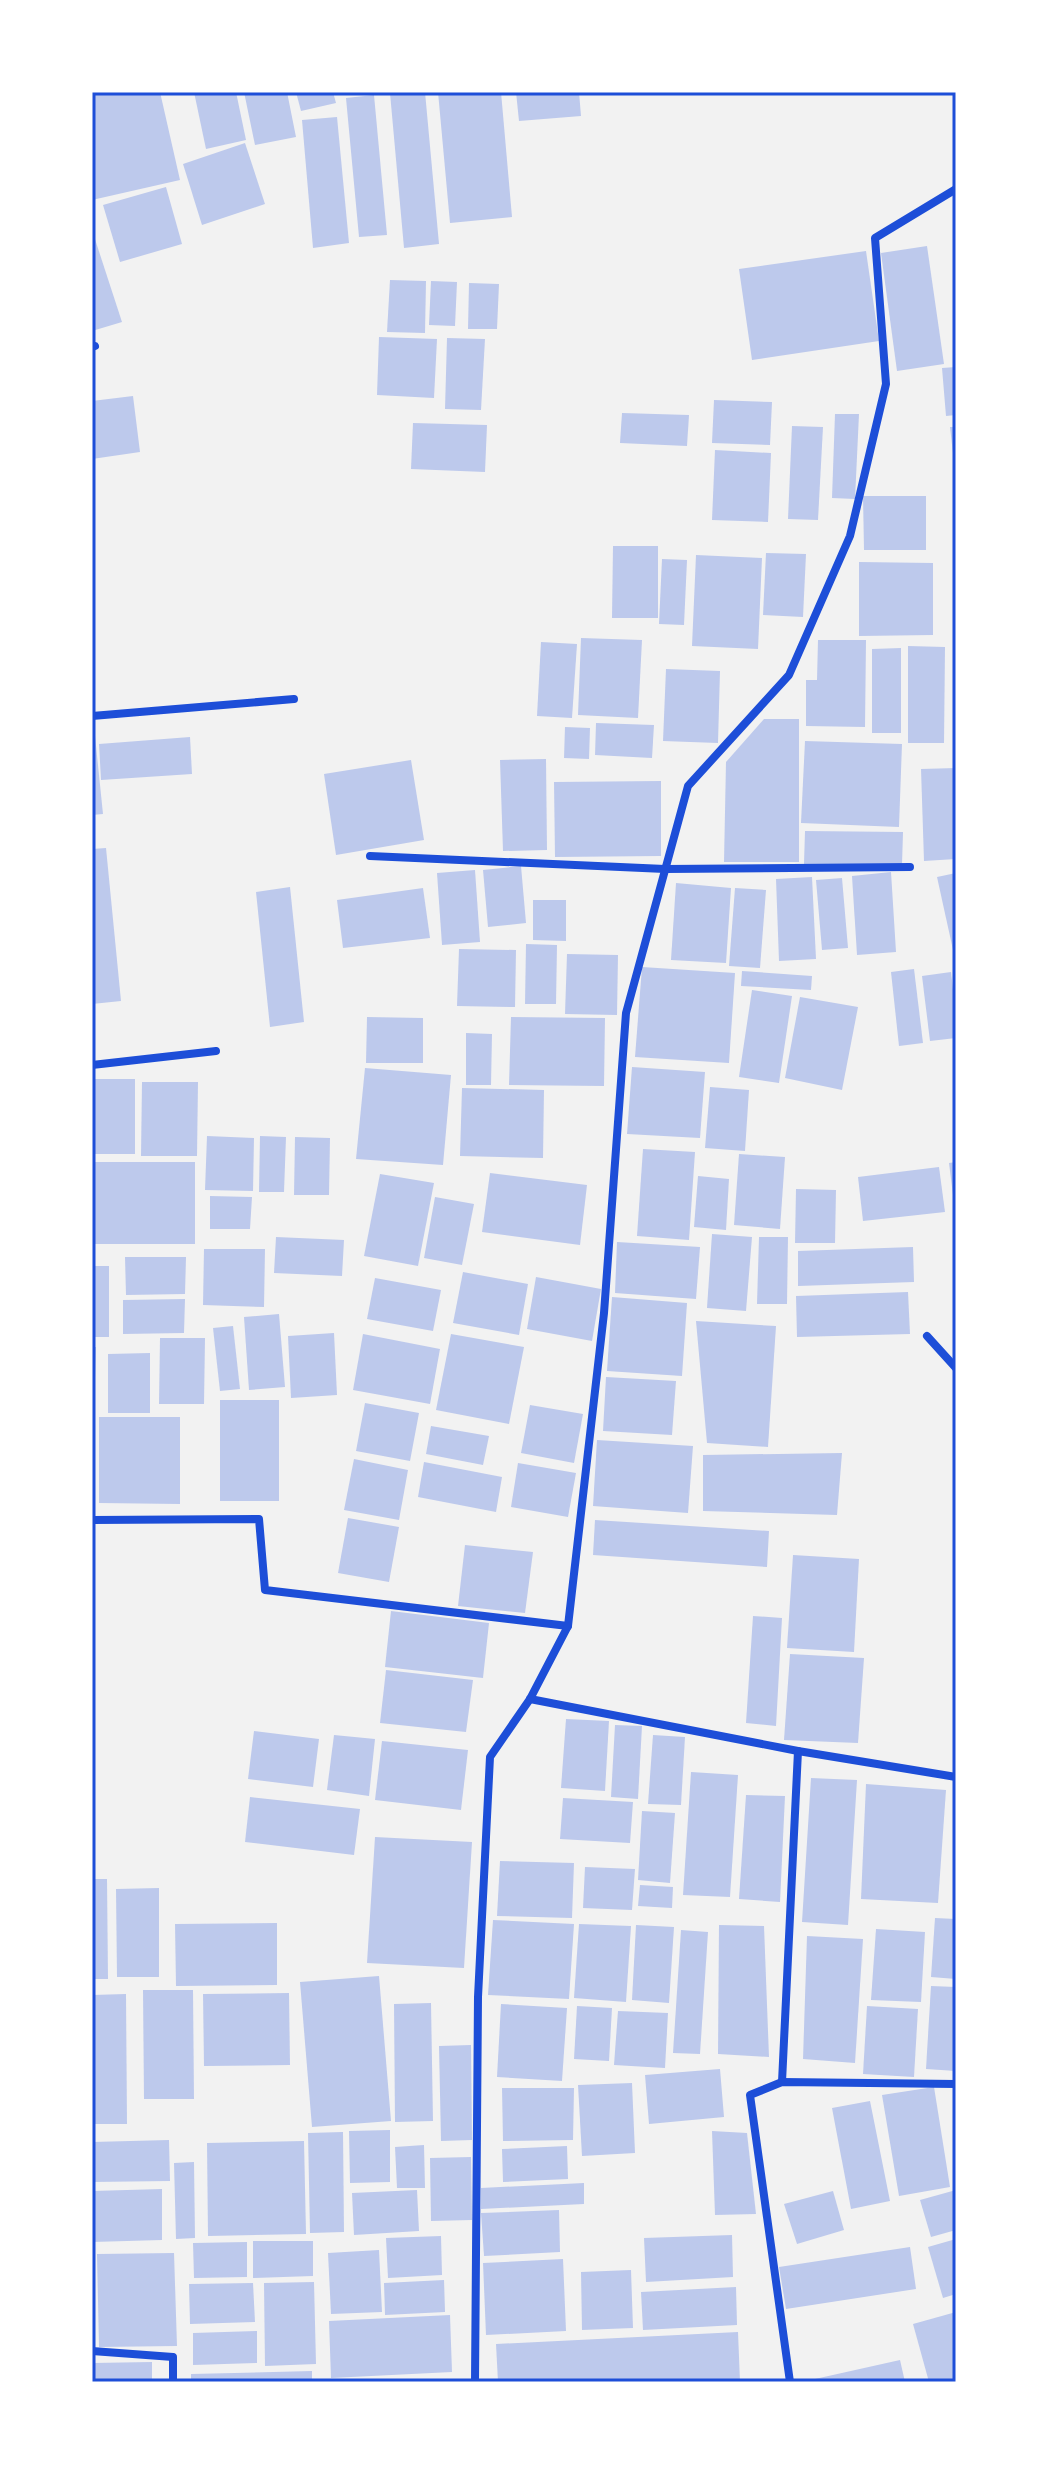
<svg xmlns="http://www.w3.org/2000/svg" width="1048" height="2474" font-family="'Space Grotesk',sans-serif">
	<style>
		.building { fill: #bdc9ec }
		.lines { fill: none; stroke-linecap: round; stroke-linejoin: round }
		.minor { stroke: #1d4ed8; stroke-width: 8 }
		.neatline { fill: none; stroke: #1d4ed8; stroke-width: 3 }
	</style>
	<rect width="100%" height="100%" fill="#f2f2f2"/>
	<!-- building -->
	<g class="building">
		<path d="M92,92h68l20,88 -88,20z"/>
		<path d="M194,92h42l10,48 -40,9z"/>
		<path d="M244,92h43l9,45 -41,8z"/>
		<path d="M296,92h37l3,11 -35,8z"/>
		<path d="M425,92l14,152 -35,4 -14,-155z"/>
		<path d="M438,92h63l11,125 -62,6z"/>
		<path d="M516,92h63l2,24 -62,5z"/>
		<path d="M374,95l13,140 -28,2 -13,-139z"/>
		<path d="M337,117l12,126 -36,5 -11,-128z"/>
		<path d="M245,143l20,61 -63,21 -19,-61z"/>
		<path d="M166,187l16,57 -62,18 -17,-57z"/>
		<path d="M92,230l30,92 -30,9z"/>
		<path d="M927,246l17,118 -47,7 -16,-118z"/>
		<path d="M866,251l13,90 -127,19 -13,-91z"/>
		<path d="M390,280l36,1 -1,52 -38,-1z"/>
		<path d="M431,281l26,1 -2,44 -26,-1z"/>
		<path d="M469,283l30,1 -2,45h-29z"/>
		<path d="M379,337l58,2 -3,59 -57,-3z"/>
		<path d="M447,338l38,1 -4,71 -36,-1z"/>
		<path d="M956,367v48l-10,1 -4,-48z"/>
		<path d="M133,396l7,56 -48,7v-58z"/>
		<path d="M714,400l58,2 -2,43 -58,-2z"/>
		<path d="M622,413l67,2 -2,31 -67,-3z"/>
		<path d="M835,414h24l-4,85 -23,-1z"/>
		<path d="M413,423l74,2 -2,47 -74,-3z"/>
		<path d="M792,426l31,1 -5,93 -30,-1z"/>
		<path d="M950,427h6v34l-2,1z"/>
		<path d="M715,450l56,3 -3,69 -56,-2z"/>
		<path d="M863,496h63v54h-62z"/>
		<path d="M613,546h45v72h-46z"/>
		<path d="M766,553l40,1 -3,63 -40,-2z"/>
		<path d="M696,555l66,3 -4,91 -66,-3z"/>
		<path d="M662,559l25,1 -3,65 -25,-1z"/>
		<path d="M859,562l74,1v72l-74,1z"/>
		<path d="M581,638l61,2 -4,78 -60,-3z"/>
		<path d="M818,640h48l-1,87 -59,-1v-46h11z"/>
		<path d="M541,642l36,2 -5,74 -35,-2z"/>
		<path d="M908,646l37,1 -1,96h-36z"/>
		<path d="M901,648v85h-29v-84z"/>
		<path d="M666,669l54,2 -2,72 -55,-2z"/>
		<path d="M764,719h35v143h-75l2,-100z"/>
		<path d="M596,723l58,2 -2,33 -57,-3z"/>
		<path d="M565,727l25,1 -1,31 -25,-1z"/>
		<path d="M92,736h3l8,78 -11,1z"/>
		<path d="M190,737l2,37 -91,6 -2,-36z"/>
		<path d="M805,741l97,3 -3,83 -98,-4z"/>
		<path d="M546,759l1,91 -44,1 -3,-91z"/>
		<path d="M411,760l13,80 -88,15 -12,-81z"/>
		<path d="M956,768v91l-32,2 -3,-92z"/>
		<path d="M661,781v75l-106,1 -1,-75z"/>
		<path d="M805,831l98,1 -1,32h-98z"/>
		<path d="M106,848l15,153 -29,3v-155z"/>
		<path d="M521,866l5,57 -38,4 -5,-57z"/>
		<path d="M475,870l5,72 -38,3 -5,-72z"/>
		<path d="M891,872l5,80 -39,3 -5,-79z"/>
		<path d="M956,873v86h-1l-18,-82z"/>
		<path d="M812,877l4,82 -37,2 -3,-82z"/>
		<path d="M842,878l6,70 -26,2 -6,-70z"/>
		<path d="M676,883l55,5 -5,75 -55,-3z"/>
		<path d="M290,887l14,135 -34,5 -14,-135z"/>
		<path d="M423,888l7,50 -87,10 -6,-48z"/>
		<path d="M735,888l31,2 -6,78 -31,-2z"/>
		<path d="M533,900h33v41l-33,-1z"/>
		<path d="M526,944l31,1 -1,59h-31z"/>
		<path d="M459,949l57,1 -1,57 -58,-1z"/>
		<path d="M567,954l51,1 -1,60 -52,-1z"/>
		<path d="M642,967l93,6 -6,90 -94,-6z"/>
		<path d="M914,969l9,74 -24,3 -8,-74z"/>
		<path d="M742,971l70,5 -1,14 -70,-4z"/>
		<path d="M951,972l5,44v22l-26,3 -8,-65z"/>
		<path d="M752,990l40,6 -13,87 -40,-6z"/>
		<path d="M800,997l58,10 -16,83 -57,-12z"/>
		<path d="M367,1017l56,1v45h-57z"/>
		<path d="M511,1017l94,1 -1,68 -95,-1z"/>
		<path d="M466,1033l26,1 -1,51h-25z"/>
		<path d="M632,1067l73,5 -5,66 -73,-4z"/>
		<path d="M365,1068l86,7 -8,90 -87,-6z"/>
		<rect x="92" y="1079" width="43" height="75"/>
		<path d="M142,1082h56l-1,74h-56z"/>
		<path d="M710,1087l39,3 -4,61 -40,-3z"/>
		<path d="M462,1088l82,2 -1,68 -83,-2z"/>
		<path d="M207,1136l47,2 -1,53 -48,-1z"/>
		<path d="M260,1136l26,1 -2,55h-25z"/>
		<path d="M295,1137l35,1 -1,57h-35z"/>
		<path d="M643,1149l52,3 -6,88 -52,-4z"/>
		<path d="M739,1154l46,3 -5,72 -46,-4z"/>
		<rect x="92" y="1162" width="103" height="82"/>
		<path d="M956,1162v41h-2l-5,-40z"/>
		<path d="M939,1167l6,45 -82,9 -5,-44z"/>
		<path d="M490,1173l97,12 -7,60 -98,-13z"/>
		<path d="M380,1174l54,9 -16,83 -54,-10z"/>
		<path d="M698,1176l31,3 -3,51 -32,-3z"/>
		<path d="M796,1189l40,1 -1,53h-40z"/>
		<path d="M210,1196l42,1 -2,32h-40z"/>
		<path d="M435,1197l39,7 -12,61 -38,-7z"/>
		<path d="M712,1234l40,3 -6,74 -39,-3z"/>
		<path d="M276,1237l68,3 -2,36 -68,-3z"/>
		<path d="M759,1237h29l-1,67h-30z"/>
		<path d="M617,1242l83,5 -4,52 -81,-6z"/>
		<path d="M913,1247l1,35 -116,4v-35z"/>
		<path d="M204,1249h61l-1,58 -61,-2z"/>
		<path d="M125,1257h61l-1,37 -59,1z"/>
		<rect x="92" y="1266" width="17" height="71"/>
		<path d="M463,1272l65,12 -9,51 -66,-12z"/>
		<path d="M536,1277l65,12 -9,52 -65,-12z"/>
		<path d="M375,1278l66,12 -8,41 -66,-12z"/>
		<path d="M908,1292l2,42 -113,3 -1,-41z"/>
		<path d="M612,1297l75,6 -5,73 -75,-5z"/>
		<path d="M185,1299l-1,34 -61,1v-34z"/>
		<path d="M279,1314l6,73 -36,3 -5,-73z"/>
		<path d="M696,1321l80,5 -8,121 -61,-4z"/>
		<path d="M233,1326l7,63 -20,2 -7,-63z"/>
		<path d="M334,1333l3,62 -46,3 -3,-62z"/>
		<path d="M363,1334l77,15 -10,55 -77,-14z"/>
		<path d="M451,1334l73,13 -15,77 -73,-14z"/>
		<path d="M160,1338h45l-1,66h-45z"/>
		<path d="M92,1347h4l-1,30h-3z"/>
		<path d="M150,1353v60h-42v-59z"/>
		<path d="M606,1377l70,4 -4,54 -69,-4z"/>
		<rect x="220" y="1400" width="59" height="101"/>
		<path d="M365,1403l54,10 -9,48 -54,-10z"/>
		<path d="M530,1405l53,9 -9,49 -53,-10z"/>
		<path d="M99,1417h81v87l-81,-1z"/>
		<path d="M431,1426l58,10 -6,29 -57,-11z"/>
		<path d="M597,1440l96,6 -5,67 -95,-7z"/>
		<path d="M842,1453l-5,62 -134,-4v-56z"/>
		<path d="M354,1459l54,11 -9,50 -55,-10z"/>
		<path d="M424,1462l78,15 -6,35 -78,-15z"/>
		<path d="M518,1463l58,10 -8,44 -57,-10z"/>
		<path d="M348,1518l51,9 -10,55 -51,-9z"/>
		<path d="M595,1520l174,11 -2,36 -174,-12z"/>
		<path d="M465,1545l68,7 -8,61 -67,-7z"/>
		<path d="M793,1555l66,4 -5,93 -67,-4z"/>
		<path d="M391,1611l98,12 -6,55 -98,-11z"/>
		<path d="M753,1616l29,2 -6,108 -30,-3z"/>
		<path d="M790,1654l74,4 -6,85 -74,-3z"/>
		<path d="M386,1670l87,10 -7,52 -86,-9z"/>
		<path d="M566,1719l43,2 -4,70 -44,-3z"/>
		<path d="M615,1725l27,1 -4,73 -27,-2z"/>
		<path d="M254,1731l65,8 -6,48 -65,-8z"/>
		<path d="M334,1735l41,4 -6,57 -42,-6z"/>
		<path d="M653,1735l32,2 -4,68 -33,-1z"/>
		<path d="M382,1741l86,9 -7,60 -86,-10z"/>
		<path d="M691,1772l47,3 -8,122 -47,-2z"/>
		<path d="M811,1778l46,2 -9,145 -46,-3z"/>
		<path d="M866,1784l80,6 -8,113 -77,-4z"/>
		<path d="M746,1795l39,1 -5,106 -41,-3z"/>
		<path d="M250,1797l110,12 -6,46 -109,-13z"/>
		<path d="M563,1798l70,4 -3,41 -70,-4z"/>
		<path d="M642,1811l33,2 -5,70 -32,-3z"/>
		<path d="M375,1837l97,5 -8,126 -97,-5z"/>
		<path d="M500,1861l74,2 -2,55 -75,-2z"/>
		<path d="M585,1867l50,2 -3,41 -49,-2z"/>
		<path d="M92,1879h15l1,100h-16z"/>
		<path d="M640,1885l33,2 -1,21 -34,-2z"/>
		<path d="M159,1888v89h-42l-1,-88z"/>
		<path d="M935,1918l21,1v60l-25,-2z"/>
		<path d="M493,1920l81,4 -5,75 -81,-4z"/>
		<path d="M277,1923v62l-101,1 -1,-62z"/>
		<path d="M579,1924l52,2 -5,76 -52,-4z"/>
		<path d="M636,1925l38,2 -5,76 -37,-3z"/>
		<path d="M719,1925l45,1 5,131 -51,-3z"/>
		<path d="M876,1929l49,3 -4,70 -50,-2z"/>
		<path d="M681,1930l27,2 -8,122 -27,-1z"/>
		<path d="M807,1936l56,3 -8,124 -52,-4z"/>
		<path d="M379,1976l12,145 -79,6 -12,-145z"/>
		<path d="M931,1986l25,1v84l-30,-2z"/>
		<path d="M143,1990h50l1,109h-50z"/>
		<path d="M289,1993l1,72 -86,1 -1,-72z"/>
		<path d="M126,1994l1,130h-35v-129z"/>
		<path d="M431,2003l2,118 -38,1 -1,-118z"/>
		<path d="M501,2004l66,4 -5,73 -65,-4z"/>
		<path d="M577,2006l35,2 -3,53 -35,-2z"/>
		<path d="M867,2006l51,3 -4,68 -51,-3z"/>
		<path d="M618,2011l50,2 -3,55 -51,-3z"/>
		<path d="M471,2045l1,95 -31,1 -2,-95z"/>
		<path d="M720,2069l4,48 -75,7 -4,-49z"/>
		<path d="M632,2083l3,70 -53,3 -4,-71z"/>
		<path d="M934,2087l16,100 -51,9 -17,-101z"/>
		<path d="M502,2088h72l-1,52 -70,1z"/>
		<path d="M870,2101l20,100 -39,8 -19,-101z"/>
		<path d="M390,2130v52l-40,1 -1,-52z"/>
		<path d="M712,2131l35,2 9,81 -41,1z"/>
		<path d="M343,2132l1,100 -34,1 -2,-100z"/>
		<path d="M169,2140l1,41 -78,1v-40z"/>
		<path d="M304,2141l2,93 -98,2 -1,-93z"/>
		<path d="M424,2145l1,43h-28l-2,-41z"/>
		<path d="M567,2146l1,33 -65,3 -1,-33z"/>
		<path d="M471,2157l1,63 -41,1 -1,-63z"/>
		<path d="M194,2162l1,76 -19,1 -2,-76z"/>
		<path d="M584,2183v21l-103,5v-21z"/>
		<path d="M162,2189v51l-70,2v-51z"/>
		<path d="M417,2190l2,41 -65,4 -2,-42z"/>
		<path d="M956,2190v40l-25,7 -11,-37z"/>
		<path d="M833,2191l11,39 -47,14 -13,-40z"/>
		<path d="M559,2210l1,42 -76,4 -3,-43z"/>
		<path d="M732,2235l1,42 -87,5 -2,-44z"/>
		<path d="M441,2236l1,39 -54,3 -2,-40z"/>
		<path d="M956,2239v55l-13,4 -15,-51z"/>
		<path d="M253,2241h60v35l-60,2z"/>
		<path d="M247,2242v35l-53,1 -1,-35z"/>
		<path d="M910,2247l6,42 -130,20 -7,-42z"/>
		<path d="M379,2250l3,62 -51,2 -3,-61z"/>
		<path d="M174,2253l3,93 -78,1 -2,-93z"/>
		<path d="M563,2259l3,72 -80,4 -3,-72z"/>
		<path d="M631,2270l2,58 -51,2 -1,-58z"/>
		<path d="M444,2280l1,32 -60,3 -1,-32z"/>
		<path d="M314,2282l2,82 -51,2 -1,-83z"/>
		<path d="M253,2283l2,39 -65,2 -1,-40z"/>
		<path d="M736,2287l1,38 -94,5 -2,-38z"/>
		<path d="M956,2312v70h-27l-16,-58z"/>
		<path d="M450,2315l2,57 -121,6 -2,-57z"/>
		<path d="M257,2331v32l-64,2v-32z"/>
		<path d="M738,2332l2,50h-242l-2,-38z"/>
		<path d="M900,2360l5,22h-99v-1z"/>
		<path d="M152,2362v20h-60v-19z"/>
		<path d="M312,2371v11h-121v-8z"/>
	</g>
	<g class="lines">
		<!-- minor -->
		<g class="minor">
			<path d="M92,347l3,-1"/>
			<path d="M92,716l202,-17"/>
			<path d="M370,856l295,13 245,-2"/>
			<path d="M92,1065l124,-14"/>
			<path d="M927,1336l29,32"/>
			<path d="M92,1520l167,-1 6,71 303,36"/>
			<path d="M530,1699l268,52 158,26"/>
			<path d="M782,2082l16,-331"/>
			<path d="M92,2351l81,6v25"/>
			<path d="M475,2382l3,-385 12,-240 40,-58 38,-73 36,-313 22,-300 62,-227 101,-111 61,-139 36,-152 -11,-146 81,-49"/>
			<path d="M790,2382l-40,-287 32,-13 174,2"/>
		</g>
	</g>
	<!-- border -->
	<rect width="1048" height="2474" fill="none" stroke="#ffffff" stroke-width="188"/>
	<rect x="94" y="94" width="860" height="2286" class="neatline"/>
</svg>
